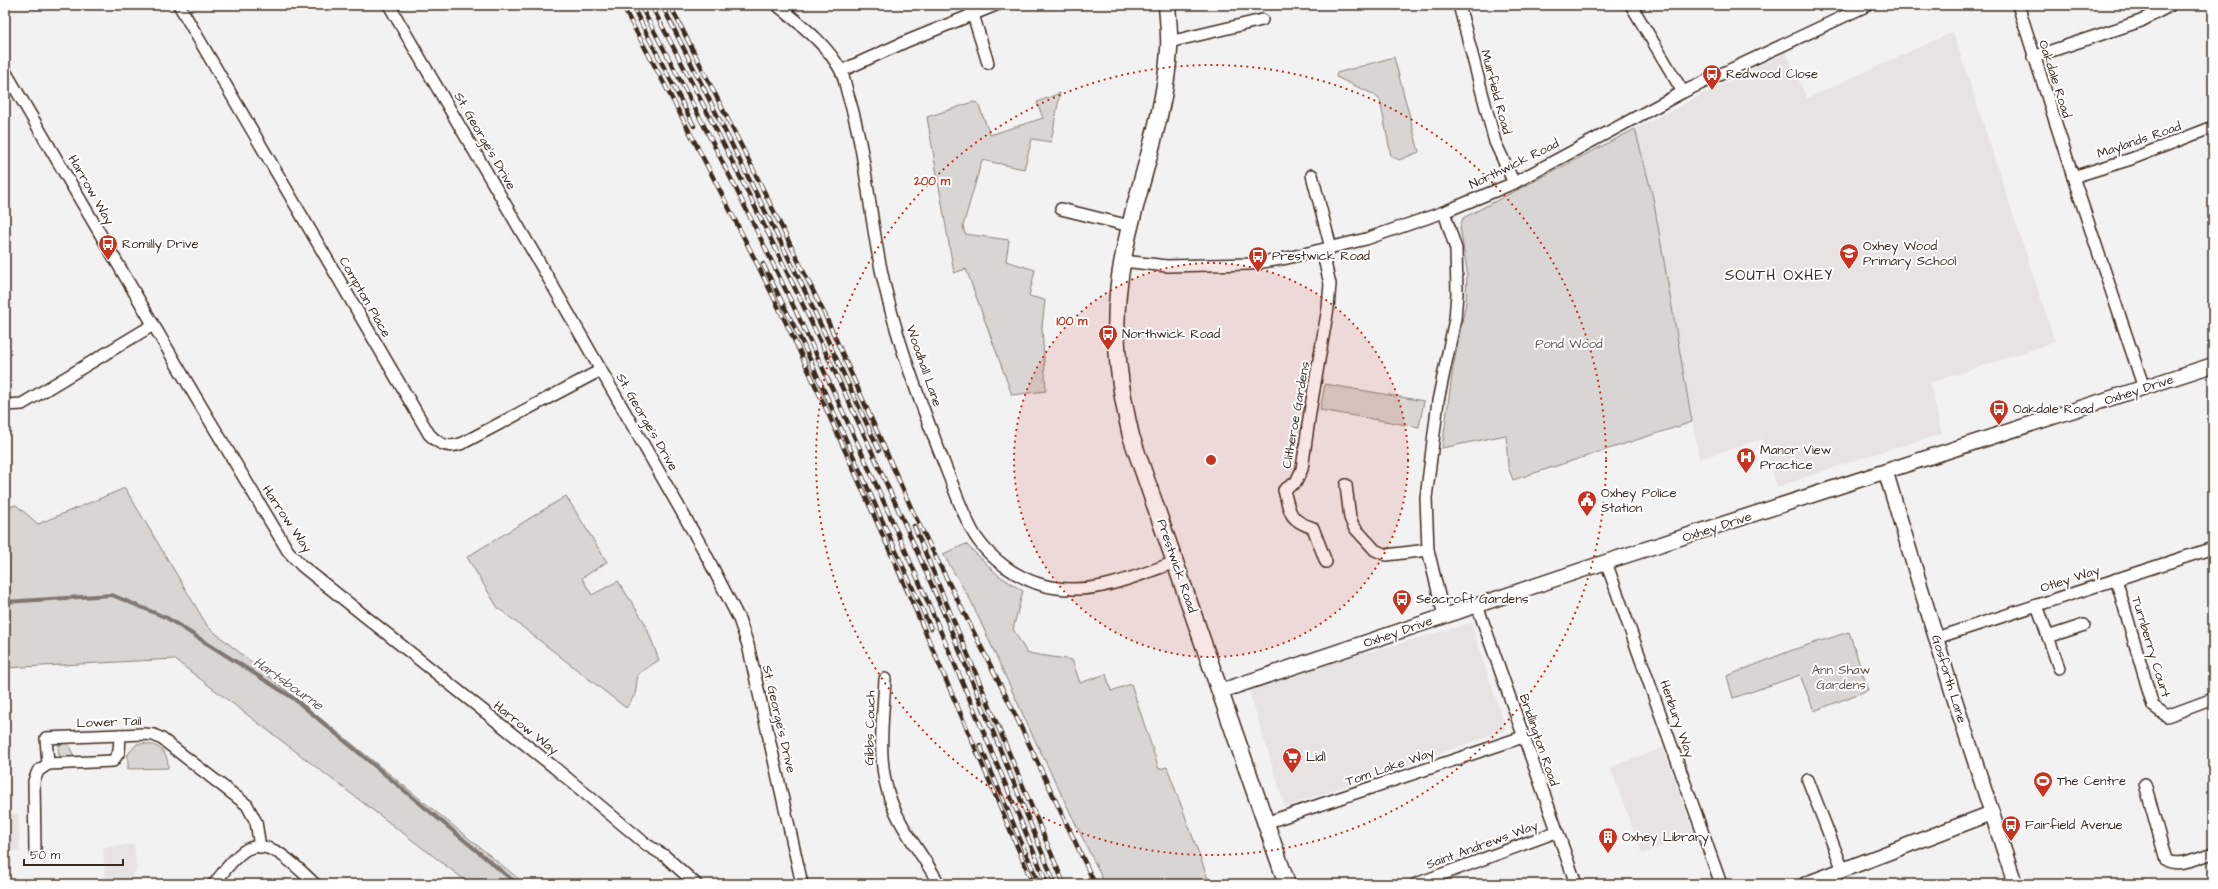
<svg xmlns="http://www.w3.org/2000/svg" width="2218" height="889" font-family="'Architects Daughter',sans-serif">
	<style>
		.built { fill: #e6e3e2 }
		.green { fill: #d8d5d2; stroke: #8a8078 }
		.lines { fill: none; stroke-linecap: round; stroke-linejoin: round }
		.stream { stroke: #827770; stroke-width: 4 }
		.minor-casing { stroke: #3b2a1e; stroke-width: 14 }
		.tertiary-casing { stroke: #3b2a1e; stroke-width: 17 }
		.secondary-casing { stroke: #3b2a1e; stroke-width: 19 }
		.minor { stroke: #fff; stroke-width: 11 }
		.tertiary { stroke: #fff; stroke-width: 14 }
		.secondary { stroke: #fff; stroke-width: 16 }
		.rail-casing { stroke: #3b2a1e; stroke-width: 4.5 }
		.rail { stroke: #fff; stroke-width: 3; stroke-dasharray: 9; stroke-linecap: butt }
		.ring { fill: none; stroke: #c8321e; stroke-width: 2; stroke-dasharray: 2 4 }
		.labels { text-anchor: middle; dominant-baseline: central; stroke-width: 4; stroke-linejoin: round; paint-order: stroke }
		.poi-label { font-size: 13px; fill: #3b2a1e; stroke: #fff; text-anchor: start }
		.street-label { font-size: 13px; fill: #3b2a1e; stroke: #fff }
		.park-label { font-size: 13px; fill: #62554b; stroke: #fff }
		.water-label { font-size: 14px; font-style: italic; fill: #65574e; stroke: #fff }
		.quarter-label { font-size: 15px; letter-spacing: 1px; fill: #3b2a1e; stroke: #fff }
		.centre { fill: #c8321e; stroke: #fff; stroke-width: 2 }
		.ring-label { font-size: 12px; text-anchor: middle; font-weight: bold; fill: #c8321e; stroke: #fff; stroke-width: 4; stroke-linejoin: round; paint-order: stroke }
	</style>
	<rect width="100%" height="100%" fill="#f3f2f2"/>
	<filter id="ink" filterUnits="userSpaceOnUse"><feTurbulence type="fractalNoise" baseFrequency=".025" numOctaves="2"/><feDisplacementMap in="SourceGraphic" scale="8" xChannelSelector="R" yChannelSelector="G"/><feConvolveMatrix kernelMatrix="1 2 1 2 8 2 1 2 1" color-interpolation-filters="sRGB"/></filter>
	<g filter="url(#ink)">
		<!-- built -->
		<g class="built">
			<path d="M1953,32l102,310 -125,41 12,51 -80,24 -85,29 -15,-48 -63,20 -46,-261 -18,-69 151,-77 21,46z"/>
			<path d="M1471,623l35,107 -221,77 -37,-120z"/>
			<path d="M1663,748l31,87 -52,19 -32,-87z"/>
			<path d="M5,814h13l2,37 -15,1z"/>
			<path d="M134,844l3,26 -12,14 -8,-5h-12l-2,-31z"/>
		</g>
		<!-- green -->
		<g class="green">
			<path d="M1394,57l25,95 -20,8 -8,-4 -11,-56 -7,-6 -37,-17 1,-4z"/>
			<path d="M1060,93l-9,49 -19,-3 -8,30 -42,-9 -19,66 2,8 44,6 -3,21 29,9 -6,26 16,4 -3,27 4,64 -34,4 -46,-126 -12,4 -27,-156 46,-15 5,1 12,32 53,-17 -6,-16z"/>
			<path d="M1635,129l18,69 39,224 -179,58 -5,-13 -2,-32 -64,13 11,-80 13,-66 1,-32 -7,-43 3,-9z"/>
			<path d="M1325,384l99,17 -5,26 -99,-17z"/>
			<path d="M125,488l83,139 317,257h-55l-296,-225 -169,9v-160l11,-3 22,19z"/>
			<path d="M566,496l41,66 -25,16 10,17 26,-14 27,42 14,37 -21,14 -3,21 -9,13 -128,-100 -31,-51z"/>
			<path d="M966,544l32,31 25,16 -10,38 14,24 45,7 8,23 26,-9 5,17 20,-7 28,85 8,-2 43,117h-105l-75,-154 -59,-129 -28,-47z"/>
			<path d="M1849,632l19,58 -54,21 -14,-36 -67,23 -6,-22 68,-27z"/>
			<path d="M67,742l8,16h-12l-4,-3 -1,-9z"/>
			<path d="M137,744c17,-2 32,5 31,24l-40,1v-15z"/>
		</g>
		<g class="lines">
			<!-- stream -->
			<path class="stream" d="M5,602l107,-7 55,23 126,80 224,186"/>
			<defs>
				<g id="minor">
					<path d="M179,5l250,429c10,11 20,15 34,9l138,-73"/>
					<path d="M389,5l157,269 157,275 36,70 9,26 54,239"/>
					<path d="M777,5c23,19 50,39 64,66 4,8 5,19 8,27 15,49 19,100 28,150 13,77 42,151 70,223 8,19 19,53 31,69 14,20 39,37 61,44 47,15 93,-6 136,-22"/>
					<path d="M970,5l18,58"/>
					<path d="M1459,5l36,137 19,41"/>
					<path d="M1631,5l52,87"/>
					<path d="M2018,5l55,172 71,211"/>
					<path d="M1169,42l93,-22"/>
					<path d="M2033,57l108,-36 30,-16"/>
					<path d="M5,71l190,325 93,155 14,15 253,202 92,77 18,11 31,28"/>
					<path d="M841,71l64,-29 91,-37"/>
					<path d="M1312,175l19,73"/>
					<path d="M2073,177l58,-18 82,-32"/>
					<path d="M1061,209l69,17"/>
					<path d="M1322,250l8,34 -2,24 -18,104 -8,57 -6,13 -12,8c6,23 5,30 29,38l13,34"/>
					<path d="M1123,261l44,5 83,-2 37,-6 79,-19 78,-27 70,-29 169,-91 185,-87"/>
					<path d="M5,405l17,-1 131,-79"/>
					<path d="M1346,485l4,33 4,9 21,23 11,5 42,-5"/>
					<path d="M1606,562l115,322"/>
					<path d="M2116,579l37,127 14,10 46,-17"/>
					<path d="M1477,605l99,279"/>
					<path d="M2037,605l22,63"/>
					<path d="M1444,616l-16,-66 -2,-52 12,-97 17,-82 2,-26 -1,-44 -12,-37"/>
					<path d="M2048,637l36,-12"/>
					<path d="M1936,638l277,-90"/>
					<path d="M885,679c-2,41 -9,84 6,122 11,30 33,55 48,83"/>
					<path d="M48,764l65,-3 6,-9 1,-17"/>
					<path d="M1808,780l35,90"/>
					<path d="M2145,784l21,76c12,8 34,-3 47,-7"/>
					<path d="M1265,823l258,-86"/>
					<path d="M35,850l-1,-69 4,-10 10,-7 -2,-26 98,-4 10,1 8,4 85,66 9,17 4,25"/>
					<path d="M214,884c9,-11 18,-25 30,-33 25,-17 54,18 71,33"/>
					<path d="M1416,884l140,-52"/>
				</g>
				<g id="tertiary">
					<path d="M1886,473l67,221 62,190"/>
					<path d="M1221,691l385,-129 607,-197"/>
					<path d="M1806,884l186,-71"/>
				</g>
				<path id="secondary" d="M1167,5c1,15 3,30 2,45 -5,82 -43,161 -51,243 -5,49 2,96 13,143l156,448"/>
			</defs>
			<!-- minor casing -->
			<use href="#minor" class="minor-casing"/>
			<!-- tertiary casing -->
			<use href="#tertiary" class="tertiary-casing"/>
			<!-- secondary casing -->
			<use href="#secondary" class="secondary-casing"/>
			<!-- minor -->
			<use href="#minor" class="minor"/>
			<!-- tertiary -->
			<use href="#tertiary" class="tertiary"/>
			<!-- secondary -->
			<use href="#secondary" class="secondary"/>
			<defs>
				<g id="rail">
					<path d="M622,5c61,113 121,227 176,343 82,176 159,356 235,536"/>
					<path d="M632,5l62,121"/>
					<path d="M640,5c155,284 284,581 407,879"/>
					<path d="M651,5c96,180 185,364 268,551 48,108 91,219 136,328"/>
					<path d="M662,5l141,282 76,163"/>
					<path d="M670,5l81,160 74,150 88,197 98,194 84,178"/>
					<path d="M763,264l40,80 128,285"/>
					<path d="M914,526l150,358"/>
					<path d="M980,745l59,139"/>
				</g>
			</defs>
			<!-- rail casing -->
			<use href="#rail" class="rail-casing"/>
			<!-- rail -->
			<use href="#rail" class="rail"/>
		</g>
	</g>
	<!-- distance rings -->
	<circle cx="1211" cy="460" r="197" fill="#c8321e" fill-opacity=".12"/>
	<g class="ring">
		<circle cx="1211" cy="460" r="197"/>
		<circle cx="1211" cy="460" r="395"/>
	</g>
	<!-- icons -->
	<defs>
		<symbol id="bus-pin" viewBox="-11 -11 22 30"><path d="M0 17L-7.5 6A9.5 9.5 0 1 1 7.5 6Z" fill="#c8321e" stroke="#fff"/><path d="M-5-6H5V4H4V6H2V4H-2V6H-4V4H-5ZM-3.5-4V0h7V-4ZM-3.5 1.2v1.5H-2V1.2ZM2 1.2v1.5H3.5V1.2Z" fill="#fff"/></symbol>
		<symbol id="school-pin" viewBox="-11 -11 22 30"><path d="M0 17L-7.5 6A9.5 9.5 0 1 1 7.5 6Z" fill="#c8321e" stroke="#fff"/><path d="M0-5L7-2L0 1L-7-2ZM-4 1L0 2.5L4 1V4Q0 6-4 4Z" fill="#fff"/></symbol>
		<symbol id="hospital-pin" viewBox="-11 -11 22 30"><path d="M0 17L-7.5 6A9.5 9.5 0 1 1 7.5 6Z" fill="#c8321e" stroke="#fff"/><path d="M-5-5h3v3.5h4V-5h3V5h-3V1.5h-4V5h-3Z" fill="#fff"/></symbol>
		<symbol id="civic-pin" viewBox="-11 -11 22 30"><path d="M0 17L-7.5 6A9.5 9.5 0 1 1 7.5 6Z" fill="#c8321e" stroke="#fff"/><path d="M-.6-6.5H3V-4.5H.6V-3L4-1V1h2V6H-6V1h2V-1L-.6-3ZM-1.2 2.5V6h2.4V2.5Z" fill="#fff"/></symbol>
		<symbol id="supermarket-pin" viewBox="-11 -11 22 30"><path d="M0 17L-7.5 6A9.5 9.5 0 1 1 7.5 6Z" fill="#c8321e" stroke="#fff"/><path d="M-6-5.5h2.5l.6 2H6L4.5 2H-2.5L-4.4-4H-6ZM-1.5 3.2a1.3 1.3 0 1 0 .1 0ZM3 3.2a1.3 1.3 0 1 0 .1 0Z" fill="#fff"/></symbol>
		<symbol id="stadium-pin" viewBox="-11 -11 22 30"><path d="M0 17L-7.5 6A9.5 9.5 0 1 1 7.5 6Z" fill="#c8321e" stroke="#fff"/><path d="M0-5a6.5 5 0 1 0 0 10a6.5 5 0 1 0 0-10ZM-3.5-1.8h7v3.6h-7Z" fill="#fff"/></symbol>
		<symbol id="building-pin" viewBox="-11 -11 22 30"><path d="M0 17L-7.5 6A9.5 9.5 0 1 1 7.5 6Z" fill="#c8321e" stroke="#fff"/><path d="M-4-6H4V6H1V3H-1V6H-4ZM-2.5-4.3h1.7v1.8h-1.7ZM.8-4.3h1.7v1.8H.8ZM-2.5-1h1.7V.8h-1.7ZM.8-1h1.7V.8H.8Z" fill="#fff"/></symbol>
	</defs>
	<g fill-rule="evenodd">
		<use href="#bus-pin" x="1701" y="63" width="22" height="30"/>
		<use href="#bus-pin" x="97" y="233" width="22" height="30"/>
		<use href="#school-pin" x="1838" y="242" width="22" height="30"/>
		<use href="#bus-pin" x="1247" y="245" width="22" height="30"/>
		<use href="#bus-pin" x="1097" y="323" width="22" height="30"/>
		<use href="#bus-pin" x="1988" y="398" width="22" height="30"/>
		<use href="#hospital-pin" x="1735" y="446" width="22" height="30"/>
		<use href="#civic-pin" x="1576" y="489" width="22" height="30"/>
		<use href="#bus-pin" x="1391" y="588" width="22" height="30"/>
		<use href="#supermarket-pin" x="1281" y="746" width="22" height="30"/>
		<use href="#stadium-pin" x="2032" y="770" width="22" height="30"/>
		<use href="#bus-pin" x="2000" y="814" width="22" height="30"/>
		<use href="#building-pin" x="1597" y="826" width="22" height="30"/>
	</g>
	<g class="labels">
		<!-- poi labels -->
		<g class="poi-label">
			<text x="1726" y="74">Redwood Close</text>
			<text x="122" y="244">Romilly Drive</text>
			<text x="1863" y="246">Oxhey Wood<tspan x="1863" dy="15">Primary School</tspan></text>
			<text x="1272" y="256">Prestwick Road</text>
			<text x="1122" y="334">Northwick Road</text>
			<text x="2013" y="409">Oakdale Road</text>
			<text x="1760" y="450">Manor View<tspan x="1760" dy="15">Practice</tspan></text>
			<text x="1601" y="493">Oxhey Police<tspan x="1601" dy="15">Station</tspan></text>
			<text x="1416" y="599">Seacroft Gardens</text>
			<text x="1306" y="757">Lidl</text>
			<text x="2057" y="781">The Centre</text>
			<text x="2025" y="825">Fairfield Avenue</text>
			<text x="1622" y="837">Oxhey Library</text>
		</g>
		<!-- street labels -->
		<g class="street-label">
			<text transform="translate(2055 79) rotate(72)">Oakdale Road</text>
			<text transform="translate(1496 92) rotate(75)">Muirfield Road</text>
			<text transform="translate(2139 140) rotate(-19)">Maylands Road</text>
			<text transform="translate(485 141) rotate(60)">St. George's Drive</text>
			<text transform="translate(1514 164) rotate(-26)">Northwick Road</text>
			<text transform="translate(91 190) rotate(60)">Harrow Way</text>
			<text transform="translate(365 297) rotate(60)">Compton Place</text>
			<text transform="translate(924 366) rotate(71)">Woodhall Lane</text>
			<text transform="translate(2139 390) rotate(-18)">Oxhey Drive</text>
			<text transform="translate(1296 415) rotate(-80)">Clitheroe Gardens</text>
			<text transform="translate(647 422) rotate(60)">St. George's Drive</text>
			<text transform="translate(287 519) rotate(56)">Harrow Way</text>
			<text transform="translate(1717 527) rotate(-18)">Oxhey Drive</text>
			<text transform="translate(1177 566) rotate(71)">Prestwick Road</text>
			<text transform="translate(2070 579) rotate(-18)">Otley Way</text>
			<text transform="translate(1398 632) rotate(-19)">Oxhey Drive</text>
			<text transform="translate(2151 647) rotate(73)">Turnberry Court</text>
			<text transform="translate(1949 679) rotate(73)">Gosforth Lane</text>
			<text transform="translate(779 719) rotate(77)">St. George's Drive</text>
			<text transform="translate(1677 719) rotate(71)">Henbury Way</text>
			<text transform="translate(109 722) rotate(-2)">Lower Tail</text>
			<text transform="translate(526 728) rotate(38)">Harrow Way</text>
			<text transform="translate(870 728) rotate(-89)">Gibbs Couch</text>
			<text transform="translate(1539 740) rotate(71)">Bridlington Road</text>
			<text transform="translate(1390 767) rotate(-19)">Tom Lake Way</text>
			<text transform="translate(1482 845) rotate(-20)">Saint Andrews Way</text>
		</g>
		<!-- park labels -->
		<g class="park-label">
			<text x="1569" y="344">Pond Wood</text>
			<text x="1841" y="670">Ann Shaw<tspan x="1841" dy="15">Gardens</tspan></text>
		</g>
		<!-- water labels -->
		<g class="water-label">
			<text transform="translate(288 684) rotate(35)">Hartsbourne</text>
		</g>
		<!-- quarter labels -->
		<g class="quarter-label">
			<text x="1779" y="275">SOUTH OXHEY</text>
		</g>
	</g>
	<circle cx="1211" cy="460" r="6" class="centre"/>
	<g class="ring-label">
		<text x="932" y="185">200 m</text>
		<text x="1072" y="325">100 m</text>
	</g>
	<!-- margin -->
	<rect width="2218" height="889" fill="none" stroke="#fff" stroke-width="20"/>
	<rect x="10" y="10" width="2198" height="869" fill="none" stroke="#3b2a1e" stroke-width="1.5" filter="url(#ink)"/>
	<!-- scale -->
	<path d="M24 859v6h99v-6" fill="none" stroke="#3b2a1e" stroke-width="2"/>
	<text x="30" y="859" font-size="12" fill="#3b2a1e" stroke="#ffffff" stroke-width="3" paint-order="stroke">50 m</text>
</svg>
